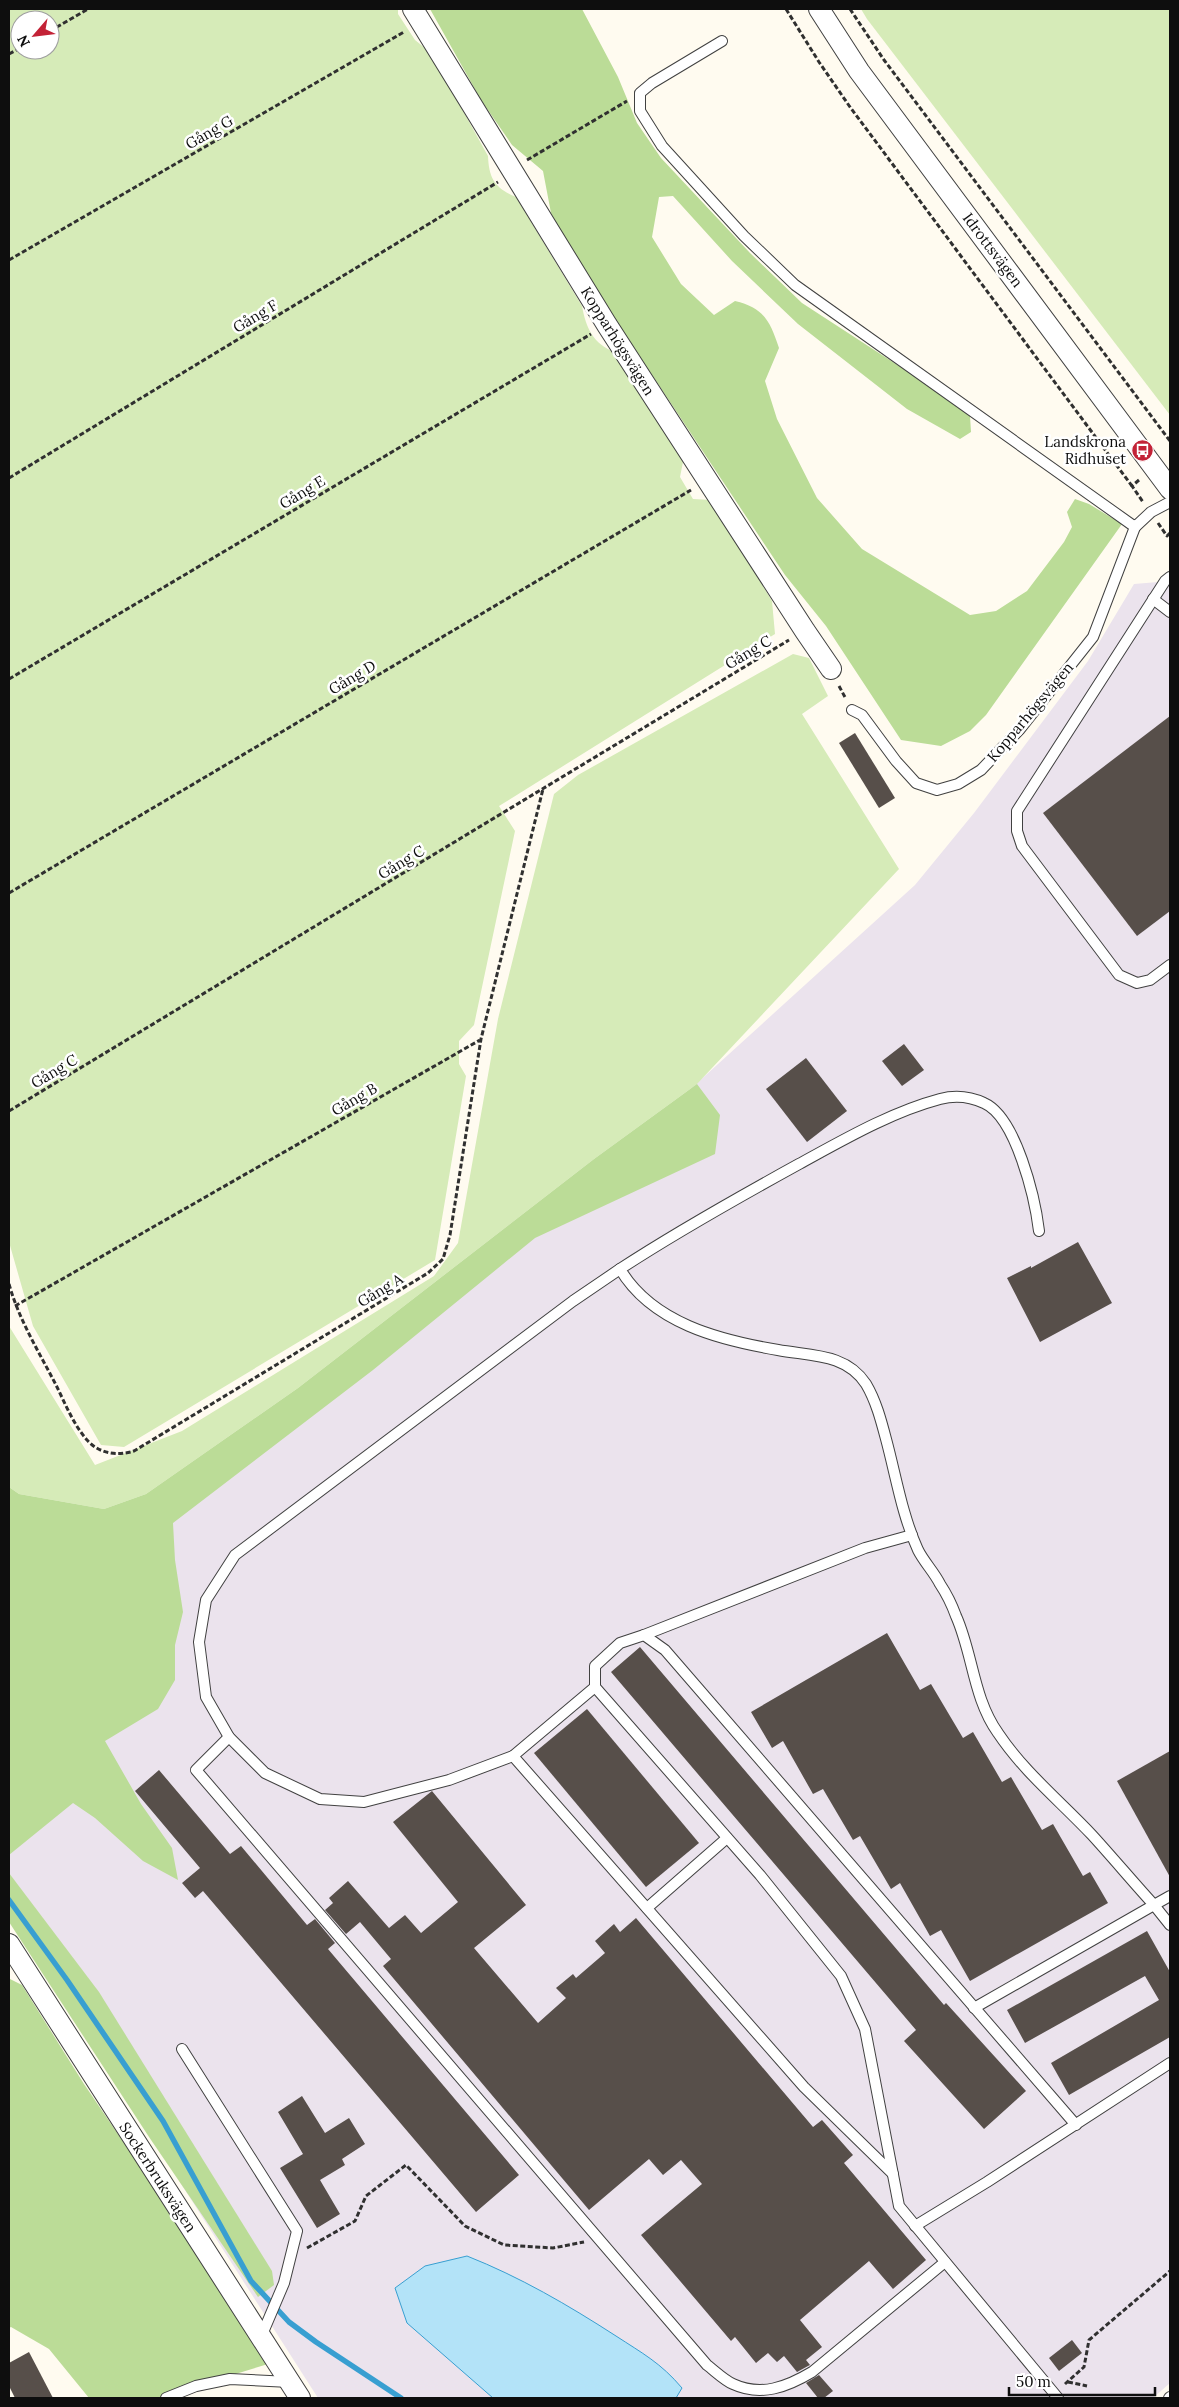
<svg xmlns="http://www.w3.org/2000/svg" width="1179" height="2407" font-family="Lora,serif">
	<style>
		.industrial { fill: #ebe3ed }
		.green { fill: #d6ebb8; fill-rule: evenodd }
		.forest { fill: #bbdc97 }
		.water { fill: #b3e3f8; stroke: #389fd1 }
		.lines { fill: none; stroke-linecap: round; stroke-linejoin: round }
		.stream { stroke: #389fd1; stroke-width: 5.5 }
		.building { fill: #574f4a }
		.service-casing { stroke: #414141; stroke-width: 12 }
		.minor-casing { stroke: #414141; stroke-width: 22 }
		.path { stroke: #303030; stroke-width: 3; stroke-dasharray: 5 2.5; stroke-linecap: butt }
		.service { stroke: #fff; stroke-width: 10 }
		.minor { stroke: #fff; stroke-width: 20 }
		.labels { text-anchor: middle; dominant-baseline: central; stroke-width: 5; stroke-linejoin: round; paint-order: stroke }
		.street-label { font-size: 15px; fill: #0e0e0e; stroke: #fff }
		.poi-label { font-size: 15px; fill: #0e0e0e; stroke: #fff; text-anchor: end }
	</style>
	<rect width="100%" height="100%" fill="#fffbf0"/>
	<!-- industrial -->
	<path class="industrial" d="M1170,581v1802l-17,15h-835l-309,-483v-113l160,-279 375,-301 371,-337 59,-72 114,-152 46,-77z"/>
	<!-- green -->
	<g class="green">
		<path d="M9,9h389v5l17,26 16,13 57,103c1,23 7,32 28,41l66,109c4,22 11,38 33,46l58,88 10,22 -3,15 13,22 19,1 60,101 3,33 -276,172 16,25 -41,194 -15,16v23l7,12 -31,184 -311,187 -23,-2 -68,-119 -24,-84zM20,20h30v30h-30z"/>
		<path d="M861,9h309v406l-303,-396z"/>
		<path d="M793,654l16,4 19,38 -26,18 97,155 -202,215 -103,75 -296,229 -152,106 -42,15 -85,-15 -10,-7v-161l86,139 87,-34 252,-155 24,-33 40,-224 56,-225 24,-19z"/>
	</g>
	<!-- forest -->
	<g class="forest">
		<path d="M430,9h152l36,68 19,46 24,35 89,95 52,50 100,65 68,48 1,16 -11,7 -53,-30 -109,-85 -66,-63 -59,-65 -14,1 -7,40 29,47 33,31 21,-14c29,7 35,20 44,47l-14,33 12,38 40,79 45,51 108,66 26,-4 31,-20 37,-49 8,-15 -5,-15 8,-13 14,5 33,20 -136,191 -16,16 -29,15 -40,-6 -75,-114 -41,-51 -210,-316 -24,-46 -8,-42 -31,-26 -31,-45z"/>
		<path d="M697,1084l23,31 -5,39 -180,84 -162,132 -200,153 2,37 8,52 -8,33v35l-17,29 -53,32 36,63 31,44 6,32 -35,-19 -48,-43 -22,-15 -64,52v-368l10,7 85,15 42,-15 152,-106 296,-229z"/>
		<path d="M9,1873l90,119 173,279 2,14 -16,12 -109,-160 -140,-215z"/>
		<path d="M10,1979l12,6 62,99 160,236 24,44 -39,12 -48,22h-92l-40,-49 -38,-22 -2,1z"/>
	</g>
	<!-- water -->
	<path class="water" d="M467,2256c53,21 101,49 149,80 26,17 45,27 66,52l-6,10h-183l-86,-75 -12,-35 30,-22z"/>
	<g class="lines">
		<!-- stream -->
		<path class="stream" d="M9,1900l58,80 96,141 88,160 38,41 27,20 85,56"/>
	</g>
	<!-- building -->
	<g class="building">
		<path d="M1170,716v195l-33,25 -94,-123z"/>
		<path d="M855,733l40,65 -16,10 -40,-65z"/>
		<path d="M904,1044l20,26 -22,16 -20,-25z"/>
		<path d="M806,1058l41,53 -40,31 -41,-53z"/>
		<path d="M1078,1242l34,61 -72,39 -33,-64 24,-12v2z"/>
		<path d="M887,1633l33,57 11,-6 32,54 10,-6 29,50 9,-5 31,53 11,-6 30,52 7,-4 18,31 -138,78 -29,-51 -11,6 -30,-53 -9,6 -31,-53 -7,4 -30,-51 -10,5 -30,-53 -11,7 -21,-36z"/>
		<path d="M640,1647l304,358 2,-2 80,88 -42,38 -80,-88 12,-11 -305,-358z"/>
		<path d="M587,1709l112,134 -53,44 -112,-134z"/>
		<path d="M1170,1751v126l-53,-96z"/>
		<path d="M159,1770l71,84 11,-8 66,79 8,-6 20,24 -7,6 191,226 -43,37 -273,-321 -8,7 -13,-15 18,-15 -65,-77z"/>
		<path d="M432,1791l94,114 -52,43 64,75 28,-25 -10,-10 17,-14 3,4 29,-25 -10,-12 19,-17 6,8 16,-14 177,209 9,-7 31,35 -9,8 82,97 -33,29 -24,-28 -69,59 22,27 -16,13 4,5 -2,1 -11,6 -13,-16 -7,6 -9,-9 -12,10 -21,-26 -4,4 -90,-106 61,-51 -21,-24 -18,15 -14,-16 -60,51 -206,-244 8,-7 -31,-37 -14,12 -21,-24 8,-7 -4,-5 19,-17 41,47 16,-13 16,18 37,-31 -65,-80z"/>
		<path d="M1147,1931l23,41v65l-101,58 -18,-32 108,-63 -14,-24 -120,67 -18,-33z"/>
		<path d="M302,2096l23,37 24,-15 16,26 -23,15 3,6 -25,15 20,34 -23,14 -37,-60 23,-14 -25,-42z"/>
		<path d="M1072,2340l10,13 -23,18 -10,-13z"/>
		<path d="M29,2352l24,46h-38l-6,-12v-23z"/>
		<path d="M819,2375l14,16 -9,7h-6l-12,-15z"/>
	</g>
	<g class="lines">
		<defs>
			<g id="service">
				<path d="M722,41l-70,42 -12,10v18l22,35 82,90 51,49 340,242 16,-15 19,-10"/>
				<path d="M1170,577l-5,4 -148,230v20l5,15 97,129 18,8 13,-3 20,-15"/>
				<path d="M1153,599l17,13"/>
				<path d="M852,710l10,5 34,46 20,22 21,7 21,-6 23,-14 39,-41 73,-92 42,-110"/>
				<path d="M644,1635l221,-87 47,-13"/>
				<path d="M595,1687l-82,69 291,331 89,87"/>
				<path d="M229,1737l-33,33 511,595c8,6 17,15 26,19 28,13 54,3 79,-12l133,-110"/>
				<path d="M513,1756l-64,24 -85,22 -44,-3 -55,-26 -36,-36 -23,-40 -7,-55 7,-42 29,-45 338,-254 47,-32"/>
				<path d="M1170,1896l-16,9 16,20"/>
				<path d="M647,1908l80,-70"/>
				<path d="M974,2008l180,-103c-21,-23 -41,-47 -62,-70 -32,-34 -68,-63 -94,-102 -25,-35 -25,-79 -42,-117 -4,-11 -10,-23 -16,-32 -6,-12 -16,-22 -22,-34 -16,-35 -22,-74 -32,-111 -5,-19 -10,-38 -20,-55 -20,-31 -56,-28 -88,-34 -59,-10 -126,-27 -158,-81 58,-38 119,-72 179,-105 44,-24 92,-52 141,-65 15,-4 29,-3 44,4 32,14 51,95 55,128"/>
				<path d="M182,2049l115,182 -13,52 -23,54"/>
				<path d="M915,2226l72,-44 183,-119"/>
				<path d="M166,2398l30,-12 34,-7 60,3"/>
				<path d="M1058,2398l-159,-192 -34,-177 -24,-53 -81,-101 -165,-188v-21l25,-23 24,-8 21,15 411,475"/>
				<path d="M1169,2398l1,-1"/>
			</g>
			<g id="minor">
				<path d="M413,9l194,316 198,306 26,38"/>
				<path d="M819,9l40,62 311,418"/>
				<path d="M9,1944l291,454"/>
			</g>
		</defs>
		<!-- service casing -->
		<use href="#service" class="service-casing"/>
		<!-- minor casing -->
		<use href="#minor" class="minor-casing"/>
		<!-- path -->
		<g class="path">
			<path d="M786,9l33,53 31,45 282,379"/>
			<path d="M850,9l34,51 286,381"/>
			<path d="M50,31l38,-22"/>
			<path d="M9,54l11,-6"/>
			<path d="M527,160l100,-59"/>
			<path d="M9,260l395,-228"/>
			<path d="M9,478l489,-296"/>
			<path d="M1139,480l-7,6 11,16"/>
			<path d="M1158,523l9,13 3,-3"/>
			<path d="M9,679l582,-345"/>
			<path d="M839,686l7,13"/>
			<path d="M9,893l682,-403"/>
			<path d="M9,1111l780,-471"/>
			<path d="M9,1284c10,36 30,68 47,101 9,18 18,41 32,56 12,13 30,15 46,10l294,-178 15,-14 7,-24 31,-196 62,-250"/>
			<path d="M15,1306l465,-266"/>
			<path d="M307,2248l48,-27 11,-25 40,-31 59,61 39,19 49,3 31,-6"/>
			<path d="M1068,2382l19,4"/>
			<path d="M1065,2384l19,-17 5,-27 81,-69"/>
		</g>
		<!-- service -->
		<use href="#service" class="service"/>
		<!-- minor -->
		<use href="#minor" class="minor"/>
	</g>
	<!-- icons -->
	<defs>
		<symbol id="bus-disc" viewBox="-11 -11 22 22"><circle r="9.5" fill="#c32236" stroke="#fff"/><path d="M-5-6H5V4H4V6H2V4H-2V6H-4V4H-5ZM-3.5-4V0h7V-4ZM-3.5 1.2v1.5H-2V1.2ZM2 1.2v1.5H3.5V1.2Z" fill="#fff"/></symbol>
	</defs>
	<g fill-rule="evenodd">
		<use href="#bus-disc" x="1130" y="438" width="25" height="25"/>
	</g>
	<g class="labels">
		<!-- street labels -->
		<g class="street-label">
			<text transform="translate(209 132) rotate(-30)">Gång G</text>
			<text transform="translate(993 250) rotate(53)">Idrottsvägen</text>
			<text transform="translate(255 316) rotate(-31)">Gång F</text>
			<text transform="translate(618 341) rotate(58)">Kopparhögsvägen</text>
			<text transform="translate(302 492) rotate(-31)">Gång E</text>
			<text transform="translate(748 652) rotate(-31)">Gång C</text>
			<text transform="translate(352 677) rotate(-31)">Gång D</text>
			<text transform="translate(1030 712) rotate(-50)">Kopparhögsvägen</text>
			<text transform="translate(401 862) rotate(-31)">Gång C</text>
			<text transform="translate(54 1071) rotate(-31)">Gång C</text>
			<text transform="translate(354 1099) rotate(-30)">Gång B</text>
			<text transform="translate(380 1290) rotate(-31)">Gång A</text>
			<text transform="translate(158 2177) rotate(57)">Sockerbruksvägen</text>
		</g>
		<!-- poi labels -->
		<g class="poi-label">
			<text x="1126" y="441">Landskrona<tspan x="1126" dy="17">Ridhuset</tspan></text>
		</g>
	</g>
	<!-- border -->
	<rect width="1179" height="2407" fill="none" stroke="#0e0e0e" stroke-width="20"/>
	<!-- north arrow -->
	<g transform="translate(35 35) rotate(242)"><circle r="24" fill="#ffffff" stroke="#9f9f9f"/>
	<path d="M0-4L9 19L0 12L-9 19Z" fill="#c32236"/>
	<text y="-8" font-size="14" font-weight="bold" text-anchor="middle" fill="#0e0e0e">N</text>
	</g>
	<!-- scale -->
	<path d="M1009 2387v8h146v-8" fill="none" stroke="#0e0e0e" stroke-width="2.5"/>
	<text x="1016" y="2387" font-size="15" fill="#0e0e0e" stroke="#ffffff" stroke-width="4" paint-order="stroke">50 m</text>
</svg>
